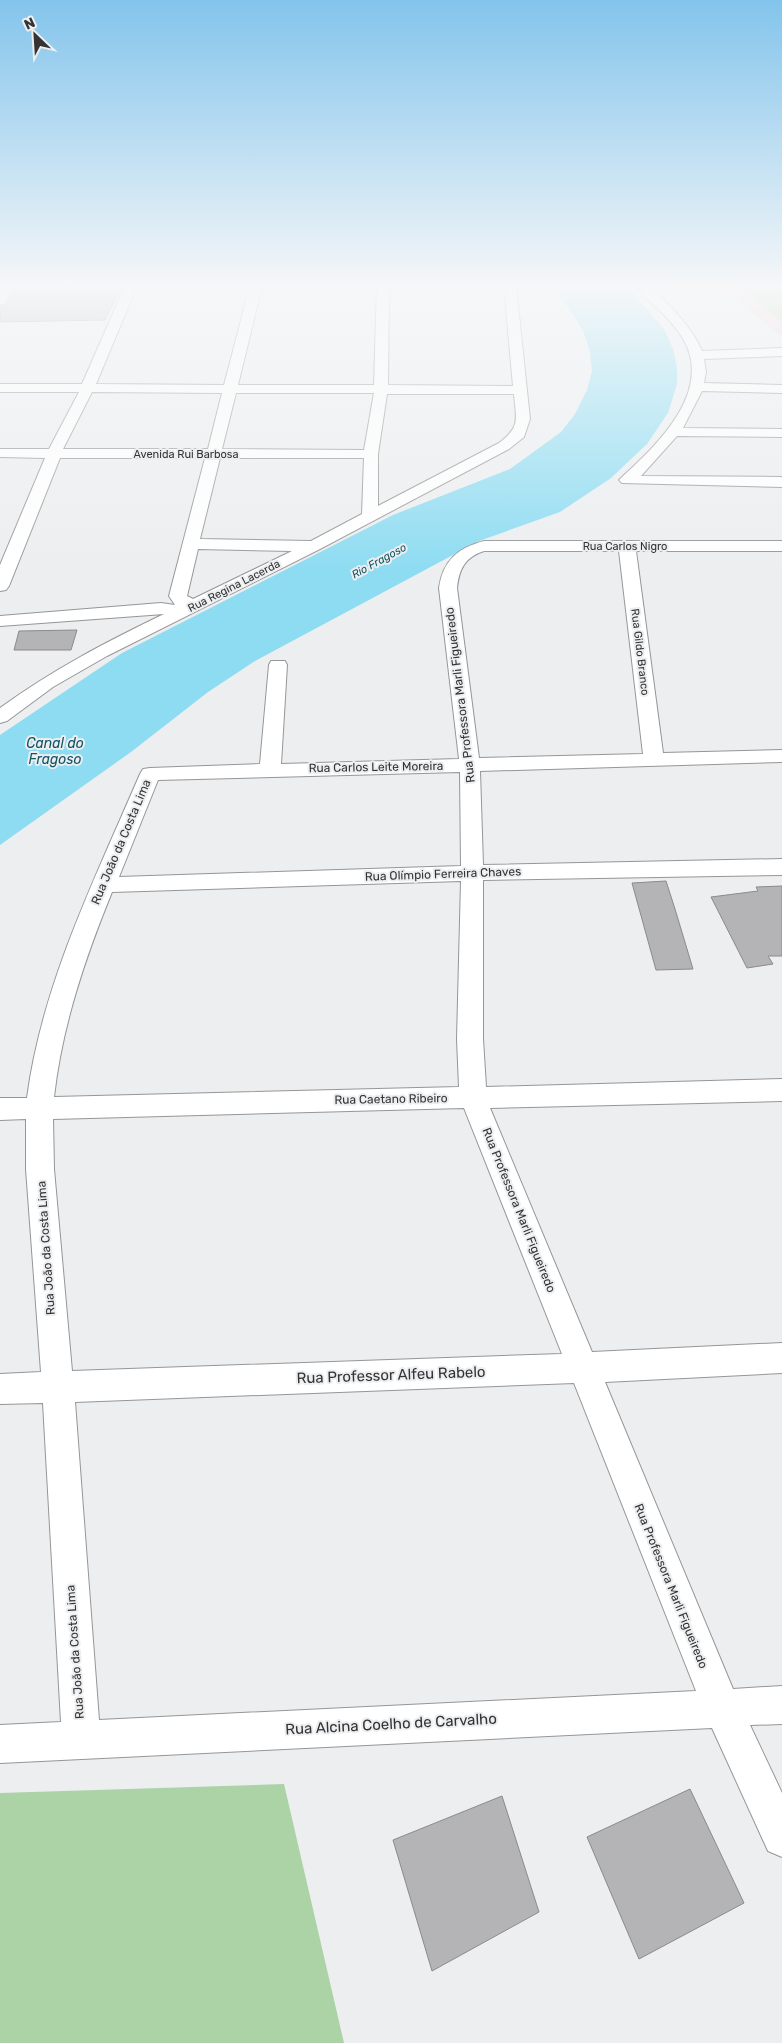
<svg xmlns="http://www.w3.org/2000/svg" width="782" height="2043" font-family="Rubik,sans-serif">
	<style>
		.green { fill: #abd3a5 }
		.water { fill: #8ddcf2 }
		.building { fill: #b4b3b6; stroke: #8b8a8d }
		.lines { fill: none; stroke-linecap: round; stroke-linejoin: round }
		.minor-casing { stroke: #949698; stroke-width: 2 }
		.major-casing { stroke: #cacaca; stroke-width: 1 }
		.minor { fill: #fff; fill-rule: evenodd }
		.major { fill: #fbcdd9; fill-rule: evenodd }
		.labels { text-anchor: middle; dominant-baseline: central; stroke-width: 4; stroke-linejoin: round; paint-order: stroke }
		.far-street-label { font-size: 11px; fill: #333334; stroke: #eceef0 }
		.far-water-label { font-size: 11px; font-style: italic; fill: #115464; stroke: #eceef0 }
		.street-label { font-size: 12px; fill: #333334; stroke: #eceef0 }
		.water-label { font-size: 14px; font-style: italic; fill: #115464; stroke: #eceef0 }
		.near-street-label { font-size: 15px; fill: #333334; stroke: #eceef0 }
	</style>
	<rect width="100%" height="100%" fill="#eceef0"/>
	<!-- green -->
	<g class="green">
		<path d="M737,286h31l14,7v29z"/>
		<path d="M284,1784l60,259h-344v-250z"/>
	</g>
	<!-- water -->
	<path class="water" d="M551,286h76l37,43 9,20 4,18v17l-9,29 -21,31 -36,34 -51,34 -81,29 -224,120 -47,31 -77,60 -131,93v-110l122,-82 271,-138 117,-46 51,-37 14,-18 12,-24 5,-19 -2,-19 -7,-22 -24,-36z"/>
	<!-- building -->
	<g class="building">
		<path d="M122,287l-17,33 -105,2v-15l6,-2 10,-17z"/>
		<path d="M77,630l-6,20h-57l5,-19z"/>
		<path d="M666,881l9,28 18,60 -37,1 -24,-87z"/>
		<path d="M782,886v70h-14l5,8 -26,4 -36,-71 47,-6 -2,-4z"/>
		<path d="M690,1789l54,114 -105,56 -52,-122z"/>
		<path d="M502,1796l37,116 -107,59 -39,-131z"/>
	</g>
	<g class="lines">
		<defs>
			<g id="minor">
				<path d="M3,286h12l-11,18 -4,1v-14z"/>
				<path d="M125,286h12l-41,98 128,1 26,-99h12l-24,99h136l3,-99h12l-1,99 125,1 -9,-100h12l14,133 -6,18 -15,12 -189,100 -213,107 -54,31 -46,34 -7,2v-15c52,-38 106,-66 164,-94l-164,12v-10l161,-13 14,2 -6,-9 36,-138h-145l-51,128 -3,4 -6,1v-26l45,-107 -45,-1v-8h49l30,-57h-79v-8h82zM92,392l130,1 -14,56h-145zM236,393h138l-10,57 -142,-1zM387,394h127c2,26 7,32 -15,49l-121,63v-52zM220,458h144l-2,56 -51,27 -111,-2zM198,549l94,2 -99,48 -6,-3z"/>
				<path d="M636,286h13c20,19 42,39 53,65l80,-3v8l-78,3 2,13 -2,11 78,2v8l-80,-2 -19,37 99,1v8l-105,-1 -36,40 141,1v10l-160,-4 -3,-3 3,-3c36,-33 93,-87 60,-140 -12,-20 -32,-33 -46,-51z"/>
				<path d="M484,541h298v10h-146l27,202 119,-3v12l-302,9 3,94 299,-6v16l-299,5v159l3,48 296,-8v22l-292,7 102,244 190,-9v30l-177,9 128,307 49,-3v38l-32,1 32,68v64l-14,-6 -56,-123 -712,35v-38l61,-3 -18,-319 -43,1v-30l41,-2 -15,-203v-50l-26,1v-22h27c15,-114 68,-219 113,-324l3,-5 7,-1 110,-4 9,-99 2,-4h14l2,4 -6,99 178,-5 -20,-171c4,-28 19,-40 45,-47zM484,551h135l24,203 -164,4 -22,-170c2,-19 8,-31 27,-37zM460,772l1,94 -342,11 39,-97zM461,881l-4,158 2,48 -405,10c8,-71 31,-139 58,-205zM464,1108l98,246 -490,17 -18,-202 -1,-50zM574,1383l122,308 -597,29 -24,-318z"/>
			</g>
			<path id="major" d="M678,286h62l42,37v11l-5,-1 -41,-36 -52,-7z"/>
		</defs>
		<!-- minor casing -->
		<use href="#minor" class="minor-casing"/>
		<!-- major casing -->
		<use href="#major" class="major-casing"/>
		<!-- minor -->
		<use href="#minor" class="minor"/>
		<!-- major -->
		<use href="#major" class="major"/>
	</g>
	<!-- sky -->
	<linearGradient id="sky" x2="0" y2="1"><stop stop-color="#83c4ec"/><stop offset="0.5" stop-color="#f6f7f8"/><stop offset="1" stop-color="#f6f7f8" stop-opacity="0"/></linearGradient>
	<rect width="782" height="572" fill="url(#sky)"/>
	<g class="labels">
		<!-- far-street labels -->
		<g class="far-street-label">
			<text x="186" y="454">Avenida Rui Barbosa</text>
			<text x="625" y="546">Rua Carlos Nigro</text>
			<text transform="translate(234 586) rotate(-27)">Rua Regina Lacerda</text>
			<text transform="translate(640 652) rotate(83)">Rua Gildo Branco</text>
		</g>
		<!-- far-water labels -->
		<g class="far-water-label">
			<text transform="translate(379 561) rotate(-29)">Rio Fragoso</text>
		</g>
		<!-- street labels -->
		<g class="street-label">
			<text transform="translate(460 695) rotate(-97)">Rua Professora Marli Figueiredo</text>
			<text transform="translate(376 767) rotate(-1)">Rua Carlos Leite Moreira</text>
			<text transform="translate(121 842) rotate(-67)">Rua João da Costa Lima</text>
			<text transform="translate(443 874) rotate(-2)">Rua Olímpio Ferreira Chaves</text>
			<text transform="translate(391 1099) rotate(-1)">Rua Caetano Ribeiro</text>
			<text transform="translate(519 1210) rotate(68)">Rua Professora Marli Figueiredo</text>
			<text transform="translate(46 1248) rotate(-94)">Rua João da Costa Lima</text>
			<text transform="translate(671 1586) rotate(68)">Rua Professora Marli Figueiredo</text>
			<text transform="translate(75 1652) rotate(-94)">Rua João da Costa Lima</text>
		</g>
		<!-- water labels -->
		<g class="water-label">
			<text x="55" y="743">Canal do<tspan x="55" dy="16">Fragoso</tspan></text>
		</g>
		<!-- near-street labels -->
		<g class="near-street-label">
			<text transform="translate(391 1375) rotate(-2)">Rua Professor Alfeu Rabelo</text>
			<text transform="translate(391 1724) rotate(-3)">Rua Alcina Coelho de Carvalho</text>
		</g>
	</g>
	<!-- north arrow -->
	<g transform="translate(35 35) rotate(335)" stroke="#eceef0" stroke-width="4" paint-order="stroke">
	<path d="M0-4L9 19L0 12L-9 19Z" fill="#333334"/>
	<text y="-8" font-size="14" font-weight="bold" text-anchor="middle" fill="#333334">N</text>
	</g>
</svg>
